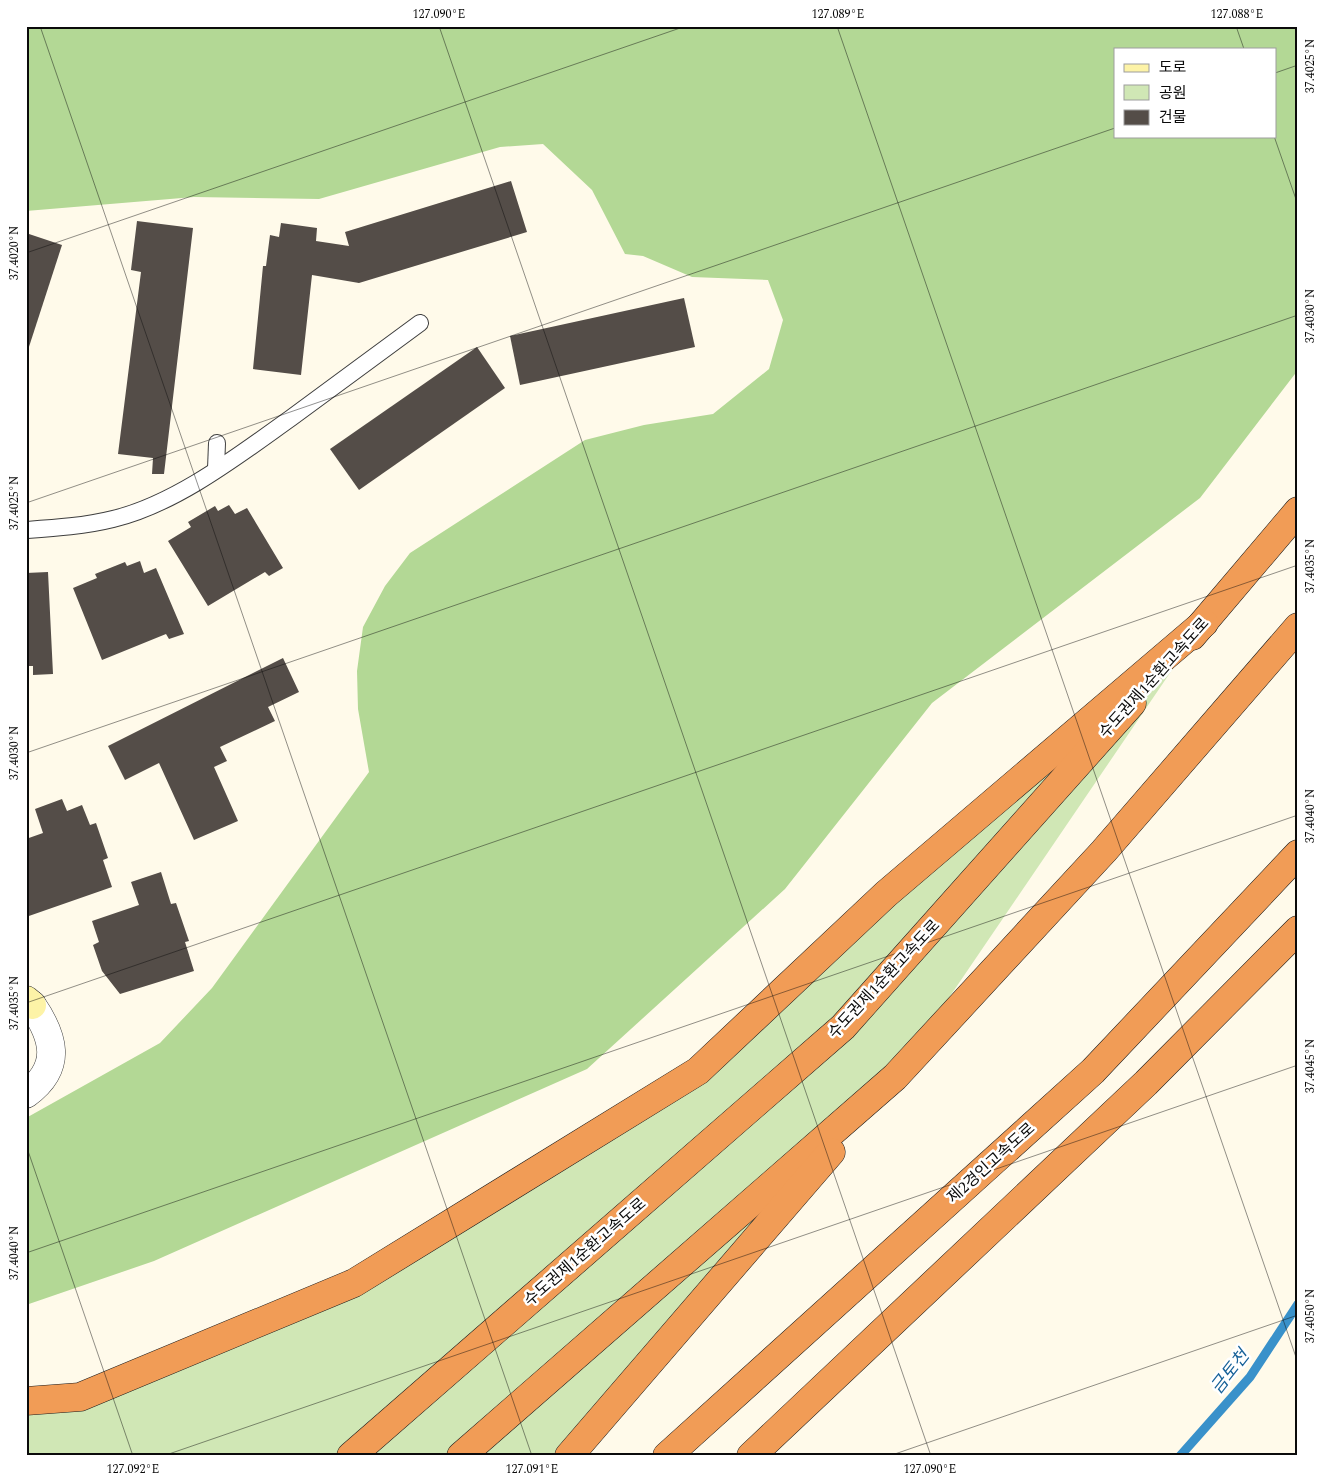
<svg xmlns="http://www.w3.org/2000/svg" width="1324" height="1482" font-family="Spectral,'Noto Sans KR',serif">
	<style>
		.green { fill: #d0e7b5 }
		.forest { fill: #b3d895; fill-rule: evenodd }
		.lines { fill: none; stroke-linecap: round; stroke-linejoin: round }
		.stream { stroke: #3991ca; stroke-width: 9 }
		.building { fill: #544d48 }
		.lane-casing { stroke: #3e3e3e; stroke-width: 18 }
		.street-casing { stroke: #3e3e3e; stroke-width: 29 }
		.secondary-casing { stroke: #2d2d2d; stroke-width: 29 }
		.highway-casing { stroke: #1c1c1c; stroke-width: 29 }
		.lane { stroke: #fff; stroke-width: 16 }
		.street { stroke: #fff; stroke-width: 28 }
		.secondary { stroke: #fdf3a7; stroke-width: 28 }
		.highway { stroke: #f19c56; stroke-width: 28 }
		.ticks { fill: none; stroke: #0b0b0b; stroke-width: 1; stroke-opacity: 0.45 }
		.labels { text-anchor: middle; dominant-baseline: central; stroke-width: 5; stroke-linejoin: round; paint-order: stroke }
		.street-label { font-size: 16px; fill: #0b0b0b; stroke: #fff }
		.water-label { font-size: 18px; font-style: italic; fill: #186299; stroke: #fff }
		.neatline { fill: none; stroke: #0b0b0b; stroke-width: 2 }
		.ticks-label { font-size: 12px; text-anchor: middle; fill: #0b0b0b }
	</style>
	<rect width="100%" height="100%" fill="#fffaea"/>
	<!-- green -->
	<path class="green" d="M1204,623l-309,454 -319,379h-550v-55l54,-4 274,-114 344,-212z"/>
	<!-- forest -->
	<path class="forest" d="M26,26h1272v344l-98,128 -268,205 -147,186 -198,180 -433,192 -128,44v-187l134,-75 52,-55 157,-216 -11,-63 -1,-38 6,-44 22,-41 25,-33 175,-113 59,-15 69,-11 56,-45 14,-49 -15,-40 -76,-3 -49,-21 -18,-2 -33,-64 -49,-46 -43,3 -181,52 -125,-2 -168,14zM1115,49h160v87h-160z"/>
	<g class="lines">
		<!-- stream -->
		<path class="stream" d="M1180,1456l70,-79 48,-73"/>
	</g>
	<!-- building -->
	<g class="building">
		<path d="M511,181l16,51 -168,51 -47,-8 -11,100 -48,-6 10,-103h3l4,-31 9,2 2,-14 36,5 -1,13 33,5 -4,-14z"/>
		<path d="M137,221l56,7 -29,246h-12l1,-16 -35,-4 23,-182 -10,-2z"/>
		<path d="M26,233l36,12 -35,108h-1z"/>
		<path d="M684,298l11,49 -175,38 -10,-49z"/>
		<path d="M477,347l28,41 -146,102 -29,-41z"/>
		<path d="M229,505l6,9 12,-6 36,60 -14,8 -4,-4 -57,34 -40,-65 23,-14 -3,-5 27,-16 3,5z"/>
		<path d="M140,561l4,12 12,-5 28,66 -15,5 -3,-5 -64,26 -29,-72 24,-10 -2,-4 30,-12 2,4z"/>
		<path d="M48,572l5,102 -20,1v-9h-7v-93z"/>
		<path d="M283,658l16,34 -31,15 7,14 -55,26 7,14 -13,6 24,54 -44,19 -35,-77 -34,17 -17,-34z"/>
		<path d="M62,799l5,12 15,-6 8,20 6,-2 12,35 -5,2 9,27 -86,30v-78l17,-6 -8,-24z"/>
		<path d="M161,872l10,32 5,-1 13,38 -4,1 9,29 -74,23 -18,-23 -9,-26 6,-3 -7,-21 47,-16 -8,-23z"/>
	</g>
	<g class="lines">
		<defs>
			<g id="lane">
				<path d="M216,469l1,-26"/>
				<path d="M26,530c29,-2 59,-4 87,-11 63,-15 126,-64 178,-101 43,-32 86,-63 129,-95"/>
			</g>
			<path id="street" d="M26,1094c37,-27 28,-57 6,-89"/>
			<path id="secondary" d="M26,1000l6,5"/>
			<g id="highway">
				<path d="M1192,636l106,-125"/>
				<path d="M26,1401l54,-4 274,-114 344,-212 188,-177 318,-271"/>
				<path d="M351,1456l492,-429 289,-324"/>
				<path d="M461,1456l434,-379 209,-226 194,-224"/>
				<path d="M569,1456l262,-304"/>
				<path d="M667,1456l426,-385 205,-217"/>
				<path d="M751,1456l395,-373 152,-153"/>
			</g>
		</defs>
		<!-- lane casing -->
		<use href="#lane" class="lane-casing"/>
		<!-- street casing -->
		<use href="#street" class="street-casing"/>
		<!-- secondary casing -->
		<use href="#secondary" class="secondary-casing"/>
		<!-- highway casing -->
		<use href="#highway" class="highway-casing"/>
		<!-- lane -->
		<use href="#lane" class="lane"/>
		<!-- street -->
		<use href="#street" class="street"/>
		<!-- secondary -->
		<use href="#secondary" class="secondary"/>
		<!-- highway -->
		<use href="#highway" class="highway"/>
	</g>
	<!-- ticks -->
	<path class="ticks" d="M40,26l492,1430M439,26l492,1430M837,26l461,1337M1236,26l8,23M1275,73l23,-8M1274,136l24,69M26,253l660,-227M26,503l1089,-375M26,753l1272,-438M26,1003l1272,-438M26,1145l107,311M26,1253l1272,-438M163,1456l1135,-391M889,1456l409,-141"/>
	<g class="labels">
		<!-- street labels -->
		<g class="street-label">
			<text transform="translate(1154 678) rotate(-48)">수도권제1순환고속도로</text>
			<text transform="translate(884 979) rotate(-47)">수도권제1순환고속도로</text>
			<text transform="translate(991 1163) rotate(-42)">제2경인고속도로</text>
			<text transform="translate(585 1252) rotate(-41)">수도권제1순환고속도로</text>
		</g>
		<!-- water labels -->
		<g class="water-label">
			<text transform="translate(1230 1372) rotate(-52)">금토천</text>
		</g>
	</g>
	<!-- border -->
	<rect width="1324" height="1482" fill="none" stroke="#ffffff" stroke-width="55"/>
	<!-- legend -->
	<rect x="1114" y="48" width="162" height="90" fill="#ffffff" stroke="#9d9d9d"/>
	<rect x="1124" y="64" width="25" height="8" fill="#fdf3a7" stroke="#9d9d9d"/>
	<text x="1159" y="72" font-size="15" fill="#0b0b0b">도로</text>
	<rect x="1124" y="85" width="25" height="15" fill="#d0e7b5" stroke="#9d9d9d"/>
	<text x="1159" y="98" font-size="15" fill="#0b0b0b">공원</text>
	<rect x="1124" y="110" width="25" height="15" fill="#544d48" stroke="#9d9d9d"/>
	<text x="1159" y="122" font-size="15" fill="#0b0b0b">건물</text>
	<rect x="28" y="28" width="1268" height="1426" class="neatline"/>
	<g class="ticks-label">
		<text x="439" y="18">127.090°E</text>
		<text x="838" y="18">127.089°E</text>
		<text x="1237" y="18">127.088°E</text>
		<text transform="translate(1310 66) rotate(-90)" y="4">37.4025°N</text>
		<text transform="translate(14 253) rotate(-90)" y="4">37.4020°N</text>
		<text transform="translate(1310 316) rotate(-90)" y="4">37.4030°N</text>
		<text transform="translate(14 503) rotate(-90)" y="4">37.4025°N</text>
		<text transform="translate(1310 566) rotate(-90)" y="4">37.4035°N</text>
		<text transform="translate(14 753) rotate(-90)" y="4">37.4030°N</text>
		<text transform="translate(1310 816) rotate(-90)" y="4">37.4040°N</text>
		<text transform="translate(14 1003) rotate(-90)" y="4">37.4035°N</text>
		<text transform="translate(1310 1066) rotate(-90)" y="4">37.4045°N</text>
		<text transform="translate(14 1253) rotate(-90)" y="4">37.4040°N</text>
		<text transform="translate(1310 1316) rotate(-90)" y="4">37.4050°N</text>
		<text x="133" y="1473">127.092°E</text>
		<text x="532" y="1473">127.091°E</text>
		<text x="930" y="1473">127.090°E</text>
	</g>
</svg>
